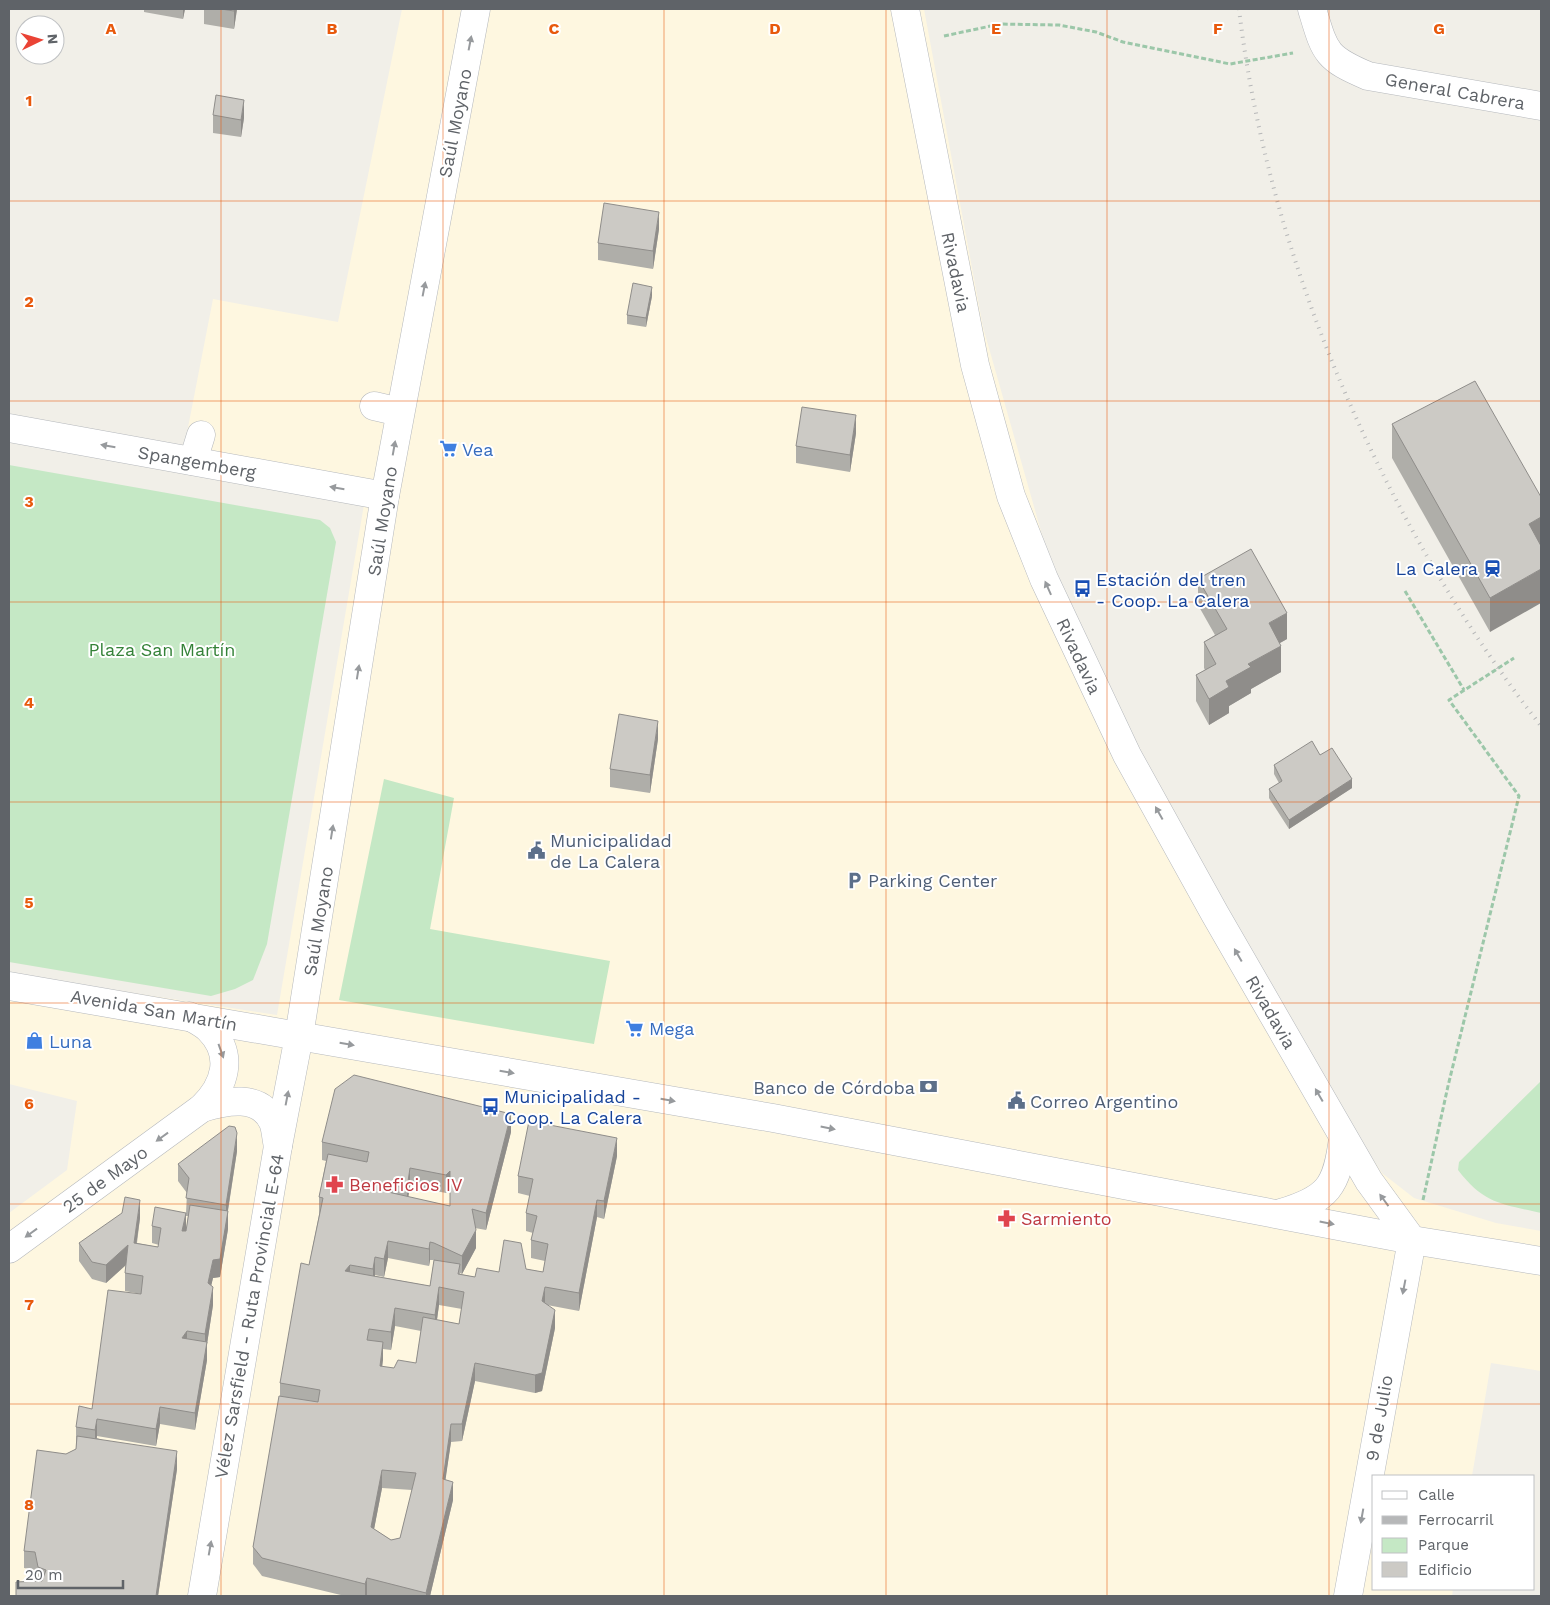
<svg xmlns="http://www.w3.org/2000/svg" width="1550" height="1605" font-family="'Work Sans',sans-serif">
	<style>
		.commercial { fill: #fef7e0 }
		.green { fill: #c5e8c5 }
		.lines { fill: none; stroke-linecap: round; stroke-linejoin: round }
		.minor-casing { stroke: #b5b8bc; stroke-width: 29 }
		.path { stroke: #9cc7a9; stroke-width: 3; stroke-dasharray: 5 2.5; stroke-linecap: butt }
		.minor { stroke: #fff; stroke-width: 28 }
		.rail { stroke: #b6b7b8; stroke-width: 4; stroke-dasharray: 1 6; stroke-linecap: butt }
		.wall { fill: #afaea9; fill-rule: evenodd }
		.shaded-wall { fill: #8f8d8a }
		.building { fill: #cccac5; stroke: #8f8d8a; fill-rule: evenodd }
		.oneway { fill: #979a9d }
		.grid { fill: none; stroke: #e8590c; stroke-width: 1; stroke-opacity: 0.55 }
		.labels { text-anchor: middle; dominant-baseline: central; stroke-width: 4; stroke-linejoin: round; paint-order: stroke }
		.street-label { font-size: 18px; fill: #5f6368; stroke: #fff }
		.shop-label { font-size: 18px; fill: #366cbe; stroke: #fff; text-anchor: start }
		.transit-label { font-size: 18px; fill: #164399; stroke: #fff; text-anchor: start }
		.park-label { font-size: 18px; fill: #348238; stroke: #fff }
		.service-label { font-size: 18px; fill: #4e5e75; stroke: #fff; text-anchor: start }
		.health-label { font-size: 18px; fill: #be3a42; stroke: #fff; text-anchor: start }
		.grid-label { font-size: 16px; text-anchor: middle; font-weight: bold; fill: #e8590c; stroke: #fff; stroke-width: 4; stroke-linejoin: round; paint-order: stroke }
	</style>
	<rect width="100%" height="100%" fill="#f1efe8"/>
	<!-- commercial -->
	<path class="commercial" d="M402,9h522l59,318 71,250 51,121 229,402 48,73 32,25 82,25 45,8v140l-50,-8 -19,113h-98v113h79l-1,7h-1443v-383l58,-43 10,-69 -68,-17v-110l268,41 91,-534 -184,-33 29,-149 125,23z"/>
	<!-- green -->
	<g class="green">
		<path d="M9,465l311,55 10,8 6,14 -69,402 -14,36 -18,9 -24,7 -202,-34z"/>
		<path d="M384,779l70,19 -24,131 180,32 -16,83 -255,-44z"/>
		<path d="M1541,1081v132c-39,-9 -57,-9 -83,-43l1,-8z"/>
	</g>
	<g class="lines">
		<defs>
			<g id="minor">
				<path d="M905,9l70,356 36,131 33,83 83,176 88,159 154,267 43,59"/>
				<path d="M1312,9c13,43 13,49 56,67l173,30"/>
				<path d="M374,406l26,6"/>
				<path d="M9,428l376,68"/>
				<path d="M193,461l8,-26"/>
				<path d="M9,986l764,132 639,122 129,21"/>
				<path d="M202,1108c23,-7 58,-15 71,14 3,7 3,17 5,24"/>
				<path d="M1281,1213c47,-14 56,-26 62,-75"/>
				<path d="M9,1249l193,-141c23,-22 33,-53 7,-79 -5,-5 -13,-9 -20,-13"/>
				<path d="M202,1596l76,-450 21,-110 86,-540 91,-487"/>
				<path d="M1348,1596l64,-356"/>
			</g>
		</defs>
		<!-- minor casing -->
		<use href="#minor" class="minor-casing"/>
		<!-- path -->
		<g class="path">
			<path d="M944,36l56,-12 59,1 37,7 27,10 107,22 63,-11"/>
			<path d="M1405,591l59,99"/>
			<path d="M1423,1200l25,-114 71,-290 -70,-96 65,-42"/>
		</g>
		<!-- minor -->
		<use href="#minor" class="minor"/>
		<!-- rail -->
		<path class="rail" d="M1239,9c30,253 146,517 302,717"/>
	</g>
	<!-- wall -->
	<g class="wall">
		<path d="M144,9h41l-2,10 -39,-7z"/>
		<path d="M204,9h33l-3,20 -30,-5z"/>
		<path d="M213,115l31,3 -3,19 -28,-4z"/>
		<path d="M659,229l-6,40 -55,-9v-17z"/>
		<path d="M652,296l-6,31 -19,-3v-9z"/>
		<path d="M1392,424l149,73 -51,135 -98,-174z"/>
		<path d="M856,433l-6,39 -54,-9v-17z"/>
		<path d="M1198,579l89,60 -7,4 1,29 -30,17v4l-22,13v7l-20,12 -13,-24v-26l9,-5 -1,-2v-26l11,-7 -17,-30z"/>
		<path d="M658,739l-8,54 -40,-6v-18z"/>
		<path d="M1320,755l32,33 -63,41 -20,-31v-9l10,-6 -5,-9v-9z"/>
		<path d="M511,1132l-25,98 -11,-2 1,20 -14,26 -2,-1v1l15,3 24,-5 27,-3 17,3 2,-11 -14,-3v-18l2,-7 -7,-2v-18l4,-17 -12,-3v-17l99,-20 -13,63 -7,-2 -18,94 -32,-6 8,23 -13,63 -7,2 -60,-12 -13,60 -11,1 -6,38 8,20 -23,96h-85l-83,-20 -9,-12v-17l27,-151v-13l29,-118 10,-50v-18l7,-36 -4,-1v-18zM410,1186l36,7 4,-4v17l-42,-9zM388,1258l41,8 1,-6h4l-4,26 -55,-10v-1l9,2zM439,1305l23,4 -3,15 -22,-4zM395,1326l26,5 -5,32 -22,5 -12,-1 1,-18 8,1zM382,1488l30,2 -12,48 -9,2 -17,-11z"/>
		<path d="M237,1151l-9,60v18l-8,48 -7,1 -2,7 2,20 -6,39v16l-12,70 -35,-6 -4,22 -59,-10v2l80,31 -19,127h-142v-14l21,-1 -2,-11 -11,-2v-17l42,-97 10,-5v-22l16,-18 49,-115 -16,-3v-18l1,-8 -20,18 -14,-4 -13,-18v-18l61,-25 -3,25 21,4 1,-2 -7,-2v-17l34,-13 1,-20 -9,-12v-17zM186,1216h2l-2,15z"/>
	</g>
	<!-- shaded-wall -->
	<g class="shaded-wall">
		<path d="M183,9h2l-2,10z"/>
		<path d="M234,9h3l-3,20z"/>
		<path d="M244,100v18l-3,19v-17z"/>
		<path d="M659,212v17l-6,40v-18z"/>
		<path d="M652,287v9l-6,31v-9z"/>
		<path d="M856,415v18l-6,39v-17z"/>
		<path d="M1541,517v34l-12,-27z"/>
		<path d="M1541,569v34l-51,29v-34z"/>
		<path d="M1287,613v26l-18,10v-26z"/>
		<path d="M1281,646v26l-30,17v4l-22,13v7l-20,12v-26l17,-18 22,-17z"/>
		<path d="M658,721v18l-8,54v-18z"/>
		<path d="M1352,779v9l-63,41v-9z"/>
		<path d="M511,1114v18l-25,98v-17z"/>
		<path d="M237,1133v18l-11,71v-17z"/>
		<path d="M617,1138v18l-13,63v-18z"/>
		<path d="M410,1168v18l-3,20v-18z"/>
		<path d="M450,1171v18l-4,4v-18z"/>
		<path d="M140,1200v18l-6,42v-17z"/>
		<path d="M597,1200v17l-18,94v-18z"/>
		<path d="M228,1211v18l-8,48 -7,1 -5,22v-17l5,-23z"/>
		<path d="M186,1213v17l-4,19v-18z"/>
		<path d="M476,1230v18l-14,26v-18z"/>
		<path d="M388,1241v17l-4,19v-18z"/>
		<path d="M430,1242v18l-1,6v-17z"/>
		<path d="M128,1245v18l-22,20v-18z"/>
		<path d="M375,1257v18l-2,12v-18z"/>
		<path d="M350,1265v17l-5,-11z"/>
		<path d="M213,1287v18l-6,39v16l-12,70v-17l10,-64v-15z"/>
		<path d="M439,1287v18l-4,28v-18z"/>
		<path d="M545,1287v17l-3,-3z"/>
		<path d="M395,1308v18l-4,24v-18z"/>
		<path d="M555,1310v18l-13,63 -7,2v-18z"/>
		<path d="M187,1331v17l-5,-10z"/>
		<path d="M383,1342v18l-3,24v-18z"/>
		<path d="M475,1363v18l-13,60v-17z"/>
		<path d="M160,1407v17l-4,22v-17z"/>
		<path d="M97,1419v17l-2,12v-18z"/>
		<path d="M451,1424v18l-8,55v-18z"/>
		<path d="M177,1451v18l-19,127h-2z"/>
		<path d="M382,1470v18l-11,57v-18z"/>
		<path d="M453,1482v18l-23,96h-4v-3z"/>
		<path d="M367,1578v18h-2v-12z"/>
	</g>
	<!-- building -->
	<g class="building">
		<path d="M221,9h13v2z"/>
		<path d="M216,95l28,5 -3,20 -28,-5z"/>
		<path d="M604,203l55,9 -6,39 -55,-8z"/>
		<path d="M633,283l19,4 -6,31 -19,-3z"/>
		<path d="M1475,381l66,116v20l-12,7 12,22v23l-51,29 -98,-174z"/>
		<path d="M802,407l54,8 -6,40 -54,-9z"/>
		<path d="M1251,549l36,64 -18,10 12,23 -33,18 3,3 -25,14 3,6 -20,12 -13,-24 20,-11 -12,-22 23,-13 -29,-50z"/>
		<path d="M619,714l39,7 -8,54 -40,-6z"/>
		<path d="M1312,741l8,14 12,-7 20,31 -63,41 -20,-31 13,-8 -8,-16z"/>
		<path d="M354,1075l157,39 -25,99 -14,-4 4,21 -14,26 -28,-13 -4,-1 -1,7 -41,-8 -4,18 -9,-2 -2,12 -23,-4 -5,6 85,15 4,-26 26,4 -2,10 17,3 2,-9 22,4 5,-32 17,3 5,26 17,3 5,-28 -17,-4 6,-24 -11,-3 7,-34 -15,-3 11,-55 88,17 -13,63 -7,-1 -18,93 -34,-6 -3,14 13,9 -13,63 -7,2 -60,-12 -13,61h-11l-8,55 10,3 -27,111 -59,-15 -2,6 -103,-26 -9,-11 26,-151 39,6 2,-12 -40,-7 21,-120 8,2 14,-67 -4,-1 9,-43 39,8 2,-10 -47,-10 13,-53zM410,1168l36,7 4,-4v35l-62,-14 1,-7 18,3zM439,1287l25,5 -5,32 -36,-7 -7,46 -18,-3 -4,8 -14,-2 3,-24 -16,-2 2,-11 22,3 4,-24 40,7zM382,1470l34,3 -16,65 -9,2 -20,-13z"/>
		<path d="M229,1126l6,1 2,6 -11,72 -40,-7 3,-20 -11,-14z"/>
		<path d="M125,1197l15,3 -6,43 24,4 3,-19 -9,-2 3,-19 31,6 -4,18h4l4,-26 38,6 -8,48 -7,1 -5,23 5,4 -8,47 -18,-3 -5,7 25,4 -12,71 -35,-6 -4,22 -59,-10 -2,11 -19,-3 3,-21 13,3 16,-119 33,4 2,-18 -18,-3 3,-28 -22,20 -14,-3 -13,-19 43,-30z"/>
		<path d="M77,1436l100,15 -21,145h-140v-14l26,-1 4,-11 -8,-3 -3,-15 -11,-1 13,-101 29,4 10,-5z"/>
	</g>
	<!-- one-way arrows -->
	<defs><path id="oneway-solid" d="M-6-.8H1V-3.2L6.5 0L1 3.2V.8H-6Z" transform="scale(1.25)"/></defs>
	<g class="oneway">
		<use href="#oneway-solid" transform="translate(470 43) rotate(-79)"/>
		<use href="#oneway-solid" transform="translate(424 289) rotate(-79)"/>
		<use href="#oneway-solid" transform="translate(108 446) rotate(-170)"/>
		<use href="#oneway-solid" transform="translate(394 448) rotate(-80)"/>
		<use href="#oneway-solid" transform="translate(337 488) rotate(-170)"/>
		<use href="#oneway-solid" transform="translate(1048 588) rotate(-114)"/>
		<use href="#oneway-solid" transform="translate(358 672) rotate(-81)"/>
		<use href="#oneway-solid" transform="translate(1159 813) rotate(-119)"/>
		<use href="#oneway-solid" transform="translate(332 832) rotate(-81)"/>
		<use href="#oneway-solid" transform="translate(1238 955) rotate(-120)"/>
		<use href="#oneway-solid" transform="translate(347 1044) rotate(10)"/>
		<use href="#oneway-solid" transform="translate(221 1051) rotate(70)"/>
		<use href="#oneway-solid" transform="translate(507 1072) rotate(10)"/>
		<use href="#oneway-solid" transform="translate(1319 1095) rotate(-120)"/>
		<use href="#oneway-solid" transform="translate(287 1098) rotate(-79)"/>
		<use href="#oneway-solid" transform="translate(668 1100) rotate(10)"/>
		<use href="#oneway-solid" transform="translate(828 1128) rotate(11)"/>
		<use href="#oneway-solid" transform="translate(162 1137) rotate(144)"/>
		<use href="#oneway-solid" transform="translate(1384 1200) rotate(-126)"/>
		<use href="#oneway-solid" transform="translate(1327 1223) rotate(11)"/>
		<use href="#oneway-solid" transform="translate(31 1233) rotate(144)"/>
		<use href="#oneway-solid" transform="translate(1404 1287) rotate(101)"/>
		<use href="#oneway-solid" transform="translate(1362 1516) rotate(100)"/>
		<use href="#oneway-solid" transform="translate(210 1548) rotate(-80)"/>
	</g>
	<!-- grid -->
	<path class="grid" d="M221,9v1587M443,9v1587M664,9v1587M886,9v1587M1107,9v1587M1329,9v1587M9,201h1532M9,401h1532M9,602h1532M9,802h1532M9,1003h1532M9,1204h1532M9,1404h1532"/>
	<!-- icons -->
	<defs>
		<symbol id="supermarket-bare" viewBox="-9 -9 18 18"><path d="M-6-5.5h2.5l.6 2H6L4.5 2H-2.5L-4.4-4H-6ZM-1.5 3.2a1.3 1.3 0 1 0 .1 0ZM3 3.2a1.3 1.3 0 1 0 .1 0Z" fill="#3f7fe0" stroke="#fff" stroke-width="2.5" paint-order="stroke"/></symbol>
		<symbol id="station-bare" viewBox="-9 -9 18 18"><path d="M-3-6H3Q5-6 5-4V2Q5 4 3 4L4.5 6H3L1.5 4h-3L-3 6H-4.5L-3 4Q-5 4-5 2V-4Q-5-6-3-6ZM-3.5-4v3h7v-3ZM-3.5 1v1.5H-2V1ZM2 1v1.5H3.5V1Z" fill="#1a4fb4" stroke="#fff" stroke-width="2.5" paint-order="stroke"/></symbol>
		<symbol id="bus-bare" viewBox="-9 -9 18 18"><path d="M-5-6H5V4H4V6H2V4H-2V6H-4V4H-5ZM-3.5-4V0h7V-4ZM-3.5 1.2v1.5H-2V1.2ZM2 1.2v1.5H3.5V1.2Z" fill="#1a4fb4" stroke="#fff" stroke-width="2.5" paint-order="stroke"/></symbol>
		<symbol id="civic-bare" viewBox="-9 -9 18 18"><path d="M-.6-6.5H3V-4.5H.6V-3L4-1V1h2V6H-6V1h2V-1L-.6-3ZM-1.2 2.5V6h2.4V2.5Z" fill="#5c6f8a" stroke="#fff" stroke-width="2.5" paint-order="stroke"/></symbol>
		<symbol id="parking-bare" viewBox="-9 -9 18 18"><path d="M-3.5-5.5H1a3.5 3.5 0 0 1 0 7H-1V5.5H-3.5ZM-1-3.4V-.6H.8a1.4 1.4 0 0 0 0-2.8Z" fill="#5c6f8a" stroke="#fff" stroke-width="2.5" paint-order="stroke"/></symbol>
		<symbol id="shop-bare" viewBox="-9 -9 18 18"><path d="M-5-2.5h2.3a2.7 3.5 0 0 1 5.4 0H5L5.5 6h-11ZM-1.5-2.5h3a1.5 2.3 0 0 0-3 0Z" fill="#3f7fe0" stroke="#fff" stroke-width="2.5" paint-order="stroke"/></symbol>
		<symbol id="bank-bare" viewBox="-9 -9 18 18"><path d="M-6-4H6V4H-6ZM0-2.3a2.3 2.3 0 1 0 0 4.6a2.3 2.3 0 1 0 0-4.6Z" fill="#5c6f8a" stroke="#fff" stroke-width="2.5" paint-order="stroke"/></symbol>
		<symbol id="pharmacy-bare" viewBox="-9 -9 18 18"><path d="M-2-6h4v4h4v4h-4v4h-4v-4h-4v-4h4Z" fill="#e0444e" stroke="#fff" stroke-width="2.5" paint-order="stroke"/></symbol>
	</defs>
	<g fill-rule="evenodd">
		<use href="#supermarket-bare" x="436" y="436" width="25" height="25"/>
		<use href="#station-bare" x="1480" y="556" width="25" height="25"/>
		<use href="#bus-bare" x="1070" y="576" width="25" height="25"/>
		<use href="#civic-bare" x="524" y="838" width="25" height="25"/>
		<use href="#parking-bare" x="842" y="868" width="25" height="25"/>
		<use href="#supermarket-bare" x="622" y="1016" width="25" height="25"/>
		<use href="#shop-bare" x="22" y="1028" width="25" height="25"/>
		<use href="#bank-bare" x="916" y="1074" width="25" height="25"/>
		<use href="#civic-bare" x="1004" y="1088" width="25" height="25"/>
		<use href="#bus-bare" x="478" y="1094" width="25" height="25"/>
		<use href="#pharmacy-bare" x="322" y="1172" width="25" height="25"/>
		<use href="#pharmacy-bare" x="994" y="1206" width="25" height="25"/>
	</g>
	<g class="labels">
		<!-- street labels -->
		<g class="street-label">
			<text transform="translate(1455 91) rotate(10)">General Cabrera</text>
			<text transform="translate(455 123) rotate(-79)">Saúl Moyano</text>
			<text transform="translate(956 272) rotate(78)">Rivadavia</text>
			<text transform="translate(197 462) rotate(10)">Spangemberg</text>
			<text transform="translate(382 521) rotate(-81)">Saúl Moyano</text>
			<text transform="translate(1079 656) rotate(65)">Rivadavia</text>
			<text transform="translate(318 921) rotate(-81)">Saúl Moyano</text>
			<text transform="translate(154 1010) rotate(10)">Avenida San Martín</text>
			<text transform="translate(1271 1012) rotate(60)">Rivadavia</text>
			<text transform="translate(105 1179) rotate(-36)">25 de Mayo</text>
			<text transform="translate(249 1316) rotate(-80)">Vélez Sarsfield - Ruta Provincial E-64</text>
			<text transform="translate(1379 1418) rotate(-80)">9 de Julio</text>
		</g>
		<!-- shop labels -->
		<g class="shop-label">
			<text x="462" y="449">Vea</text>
			<text x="649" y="1028">Mega</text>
			<text x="49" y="1041">Luna</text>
		</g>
		<!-- transit labels -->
		<g class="transit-label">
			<text x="1478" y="568" text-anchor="end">La Calera</text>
			<text x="1096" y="579">Estación del tren<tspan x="1096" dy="21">- Coop. La Calera</tspan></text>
			<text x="504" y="1096">Municipalidad -<tspan x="504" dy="21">Coop. La Calera</tspan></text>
		</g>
		<!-- park labels -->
		<g class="park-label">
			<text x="162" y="649">Plaza San Martín</text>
		</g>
		<!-- service labels -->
		<g class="service-label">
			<text x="550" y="840">Municipalidad<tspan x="550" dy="21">de La Calera</tspan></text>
			<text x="868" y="880">Parking Center</text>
			<text x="915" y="1087" text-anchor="end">Banco de Córdoba</text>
			<text x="1030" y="1101">Correo Argentino</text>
		</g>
		<!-- health labels -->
		<g class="health-label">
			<text x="349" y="1184">Beneficios IV</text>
			<text x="1021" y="1218">Sarmiento</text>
		</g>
	</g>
	<g class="grid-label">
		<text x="111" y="34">A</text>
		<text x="332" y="34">B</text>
		<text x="554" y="34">C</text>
		<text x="775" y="34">D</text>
		<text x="996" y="34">E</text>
		<text x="1218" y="34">F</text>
		<text x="1439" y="34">G</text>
		<text x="29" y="106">1</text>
		<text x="29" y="307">2</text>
		<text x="29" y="507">3</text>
		<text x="29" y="708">4</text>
		<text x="29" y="908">5</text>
		<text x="29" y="1109">6</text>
		<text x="29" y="1310">7</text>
		<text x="29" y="1510">8</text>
	</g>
	<!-- border -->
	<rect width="1550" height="1605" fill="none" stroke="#5f6368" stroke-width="20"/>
	<!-- legend -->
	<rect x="1372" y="1475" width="162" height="115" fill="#ffffff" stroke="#bfc1c3"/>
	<rect x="1382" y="1491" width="25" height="8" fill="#ffffff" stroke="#bfc1c3"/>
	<text x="1418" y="1500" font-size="15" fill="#5f6368">Calle</text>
	<rect x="1382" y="1516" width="25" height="8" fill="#b6b7b8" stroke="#bfc1c3"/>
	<text x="1418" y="1525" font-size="15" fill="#5f6368">Ferrocarril</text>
	<rect x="1382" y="1538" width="25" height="15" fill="#c5e8c5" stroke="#bfc1c3"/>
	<text x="1418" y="1550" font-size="15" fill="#5f6368">Parque</text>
	<rect x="1382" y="1562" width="25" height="15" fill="#cccac5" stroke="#bfc1c3"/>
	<text x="1418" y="1575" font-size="15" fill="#5f6368">Edificio</text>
	<!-- north arrow -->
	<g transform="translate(40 40) rotate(85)"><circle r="24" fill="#ffffff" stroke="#bfc1c3"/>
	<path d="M0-4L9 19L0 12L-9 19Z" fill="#ea4335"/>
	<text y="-8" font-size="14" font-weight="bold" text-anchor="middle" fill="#5f6368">N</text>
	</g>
	<!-- scale -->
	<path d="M18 1580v8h105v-8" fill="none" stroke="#5f6368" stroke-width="2.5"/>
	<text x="25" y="1580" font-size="15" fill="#5f6368" stroke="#ffffff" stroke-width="4" paint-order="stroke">20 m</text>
</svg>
